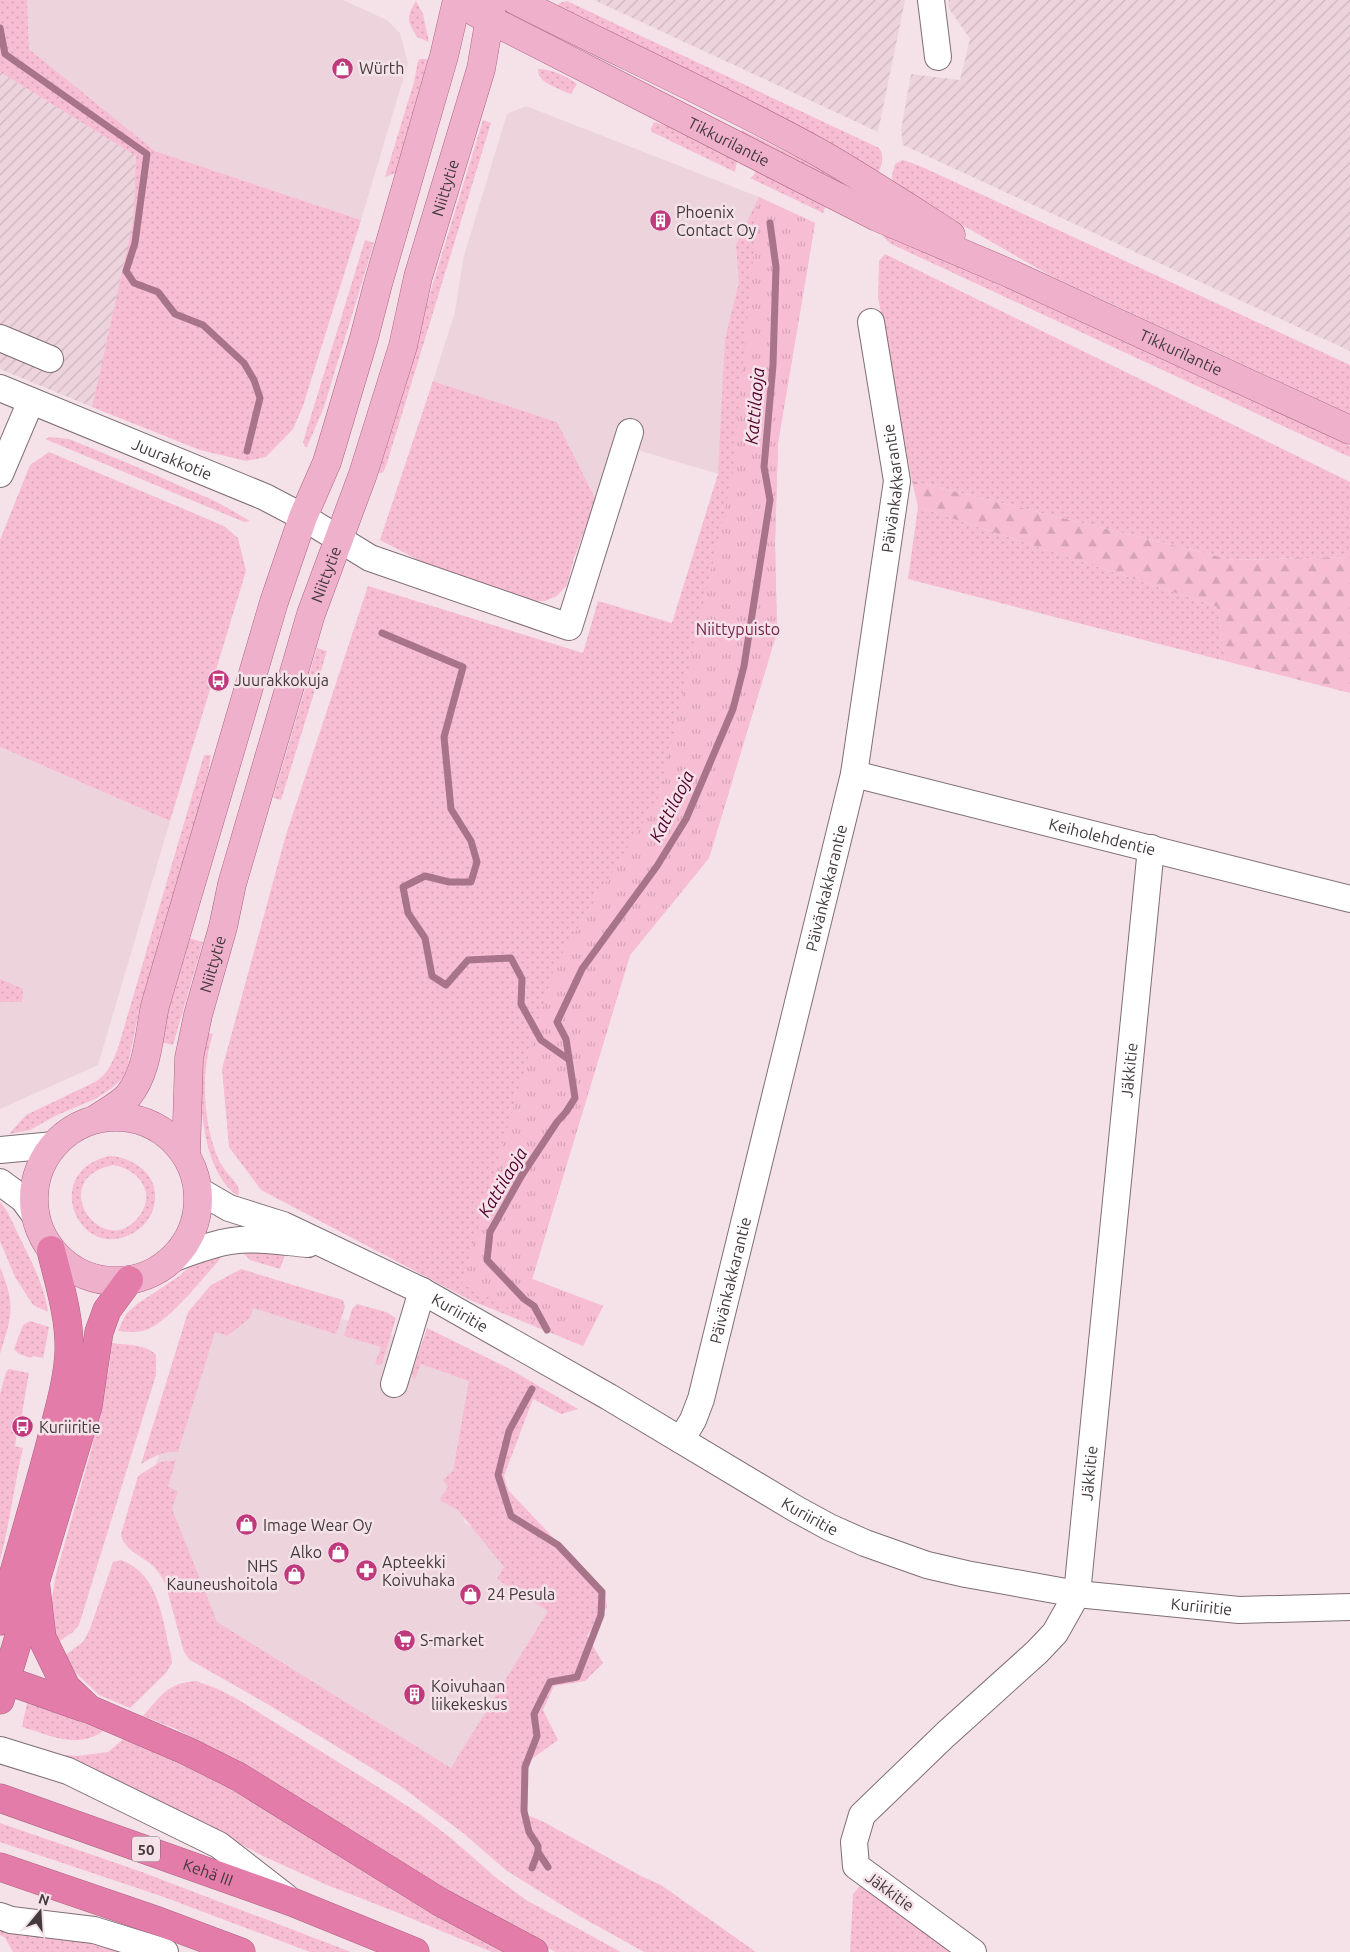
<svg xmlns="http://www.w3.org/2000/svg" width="1350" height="1952" font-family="Ubuntu,sans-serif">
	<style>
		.built { fill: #edd3dc }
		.industrial { fill: url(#industrial-furrows) }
		.grass { fill: url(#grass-dots); fill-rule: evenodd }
		.forest { fill: url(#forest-firs) }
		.park { fill: url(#park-tufts) }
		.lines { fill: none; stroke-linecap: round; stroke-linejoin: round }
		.stream { stroke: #a87489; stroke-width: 7 }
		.minor-casing { stroke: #7f6f74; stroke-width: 28 }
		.major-casing { stroke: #ab6583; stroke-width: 29 }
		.highway-casing { stroke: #ab6583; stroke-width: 29 }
		.minor { stroke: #fff; stroke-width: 26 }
		.major { stroke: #efb0cb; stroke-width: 28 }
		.highway { stroke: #e47ca9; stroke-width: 28 }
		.labels { text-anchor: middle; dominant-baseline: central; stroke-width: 5; stroke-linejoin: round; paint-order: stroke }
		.shield { fill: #f5e2e9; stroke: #786c71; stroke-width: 1 }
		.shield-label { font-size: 15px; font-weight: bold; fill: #423a3d }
		.poi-label { font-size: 16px; fill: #423a3d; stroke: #f5e2e9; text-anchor: start }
		.street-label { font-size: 16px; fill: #423a3d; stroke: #f5e2e9 }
		.park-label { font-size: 16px; fill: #77234c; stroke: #f5e2e9 }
		.water-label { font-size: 18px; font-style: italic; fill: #54002f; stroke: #f5e2e9 }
	</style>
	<defs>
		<pattern id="industrial-furrows" width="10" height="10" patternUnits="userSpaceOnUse" patternTransform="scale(1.25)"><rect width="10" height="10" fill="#edd3dc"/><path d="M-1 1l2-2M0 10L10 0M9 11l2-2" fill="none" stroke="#ccb6be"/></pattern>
		<pattern id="grass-dots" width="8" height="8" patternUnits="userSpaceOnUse" patternTransform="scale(1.25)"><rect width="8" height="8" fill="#f7bdd3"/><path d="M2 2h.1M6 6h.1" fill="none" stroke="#d5a3b6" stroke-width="1.8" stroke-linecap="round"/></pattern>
		<pattern id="forest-firs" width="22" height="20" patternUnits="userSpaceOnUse" patternTransform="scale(1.25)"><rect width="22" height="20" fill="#f7bdd3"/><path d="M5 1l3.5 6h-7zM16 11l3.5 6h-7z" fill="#d5a3b6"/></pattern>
		<pattern id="park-tufts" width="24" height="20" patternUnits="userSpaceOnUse" patternTransform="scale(1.25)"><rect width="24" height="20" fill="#f7bdd3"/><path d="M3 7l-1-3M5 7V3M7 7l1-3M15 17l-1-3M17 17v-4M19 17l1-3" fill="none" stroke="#d5a3b6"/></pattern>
	</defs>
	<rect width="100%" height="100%" fill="#f5e2e9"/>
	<!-- built -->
	<g class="built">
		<path d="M27,0h316l44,20 13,13 8,30 -47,157 -206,-69 -126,-102z"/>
		<path d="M526,106l233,91 -27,281 -88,-26 -31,-12 -17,60 -39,-78 -124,-41 22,-69 8,-53 44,-145z"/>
		<path d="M0,747l170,74 -72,244 -98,44z"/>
		<path d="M249,1291l130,39 103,39 -18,153 110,69 -124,196 -246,-151 -56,-146 52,-169z"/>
	</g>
	<!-- industrial -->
	<g class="industrial">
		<path d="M594,0h311l-27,132z"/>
		<path d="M949,0h401v351l-447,-206 -2,-15 10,-56 49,6 10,-41 -22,-32z"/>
		<path d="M0,72l136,84 -3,66 -41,185 -92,-38z"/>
	</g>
	<!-- grass -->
	<g class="grass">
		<path d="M0,0h27l2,49 126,102 206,69 -58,186 -10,23 -27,28 -20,4 -46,-11 -108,-43 41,-185 3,-66 -136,-84z"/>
		<path d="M416,1l7,13 6,28 -12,-5c-10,-16 -11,-20 -1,-36z"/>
		<path d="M567,1l312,147c6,8 3,18 -2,26l-321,-167 4,-4z"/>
		<path d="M420,59h8l-3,16 -29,98 -11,4 29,-95 4,-21z"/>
		<path d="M538,69c14,0 28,7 39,15l-6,10 -4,-1c-10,-6 -30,-10 -29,-24z"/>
		<path d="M483,120l8,3 -104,340 -3,8 -3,2 -5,-1 9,-32z"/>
		<path d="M654,122l44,13 39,26 -2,11 -83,-40 -1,-3z"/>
		<path d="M742,130l40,20 55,24 35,29 -132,-66z"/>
		<path d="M903,160l17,6 430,199v49l-301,-139 -156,-90 -1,-10 3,-11z"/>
		<path d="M756,169l72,31 -5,13 -73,-35 4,-3z"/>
		<path d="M759,197l56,26 -37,220 -3,101 2,88 -68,226 -79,97 -98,324 71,27 -20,40 -113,-46 -209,-110 -32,-43 -7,-78 63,-231 83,-252 215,67 15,-52 74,22 46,-149 7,-135 14,-57 -3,-37z"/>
		<path d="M884,229l466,217v11l-459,-213 -8,-7z"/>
		<path d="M365,240l9,3 -50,164 -17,40h-2l-2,-5z"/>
		<path d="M885,254l465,228v75l-117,3 -321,-79 -34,-184 1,-36z"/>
		<path d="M433,381l124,41 39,78 -22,58 -7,27 -10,11 -12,5h-24l-97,-38 -44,-23z"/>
		<path d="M50,437l19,2 68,28 80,35 33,19 -6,1 -199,-83z"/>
		<path d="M49,452l175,74 14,12 8,33 -76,250 -170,-74v-207l30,-75z"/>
		<path d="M918,507l300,100 7,54 -317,-82z"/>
		<path d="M317,648l10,3 -46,149 -8,-2z"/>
		<path d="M204,755h7l-5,31 -67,225 -11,54 -4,12 -12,11 -17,11 -40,17 -25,14 -21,4 17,-19 69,-33c13,-8 17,-19 23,-34z"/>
		<path d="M189,938l14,4 -30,103 -13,-3 3,-16z"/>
		<path d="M0,979l23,10 -1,13h-22z"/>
		<path d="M208,1033l5,1c-12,36 -10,84 3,119 2,6 5,12 9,17 6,9 17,15 13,26 -41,-28 -42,-120 -30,-163z"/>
		<path d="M110,1156c28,2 53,23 43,54 -5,13 -14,21 -26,26 -51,21 -85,-66 -17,-80zM113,1165c24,4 44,26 27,50 -35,50 -97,-36 -27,-50z"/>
		<path d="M0,1202c9,10 13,22 19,34 12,25 25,48 29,76l-15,-7 -18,-28 -15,-36z"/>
		<path d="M239,1249l29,2 17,4 -5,14 -30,-9z"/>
		<path d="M220,1255v4l-5,6c-16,18 -47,57 -69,65 -9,3 -19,2 -28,1l8,-17 11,-10 41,-27 23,-20z"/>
		<path d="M0,1267c16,39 12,48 0,87z"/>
		<path d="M241,1269l102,31 2,7 -9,27 -83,-26 -3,10 -23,18 -12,-4 -37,120c-14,-2 -25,5 -37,12l47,-152 23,-27z"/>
		<path d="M357,1304l29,8 10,6 -14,45 -2,2 -5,-1 6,-17 -37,-11 8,-27z"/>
		<path d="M30,1321l19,6 -6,31 -10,-2 -2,2 -12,-4 -5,-5 9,-24z"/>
		<path d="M427,1328l81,40 70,41 -17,5 -28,-15 -29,77 4,14 96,101 3,16 -20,29 16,27 -18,18 -31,5 -11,24 15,30 -29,21 -7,52 22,9 97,54 20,9 95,67h-112l-63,-35 -74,-46 -44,-38 -64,-48 -130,-80 -79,-45 -6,-8 -19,-69c-3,-6 -6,-11 -11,-16 -10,-10 -32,-18 -33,-33l17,-58 22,-14 16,-2 -8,27 10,4 -6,18 45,113 234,146 97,-157 -51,-32 7,-12 -46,-57 -19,-10 9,-13 -5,-7 10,-9 16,-90 -48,-17 -6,15 -2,-1 -1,-5z"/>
		<path d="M112,1343c13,2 35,1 44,12v20l-77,250 -6,7 -16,11 -4,-17 -2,-22 5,-30 35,-123 18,-82z"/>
		<path d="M9,1369l20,4 -8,46 -3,-1 -4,14h3l-2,14 8,2c-9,37 -13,75 -23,112v-166l6,-22z"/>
		<path d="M121,1560c39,14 41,60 50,95l1,8 -6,10 -36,35 -31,-13 -23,-22 -12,-17 19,-14 7,-13 23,-67z"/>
		<path d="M196,1681l22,8 21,11 147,92 35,23 31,24 42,37 32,24 95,52h-66l-93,-53 -219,-135 -67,-35 -33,-13c18,-20 24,-33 53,-35z"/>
		<path d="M30,1699l77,29c-27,23 -55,8 -85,-1l5,-24z"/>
		<path d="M127,1736l83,39 298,177h-16l-101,-42 -64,-25 -62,-28 -153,-80 -50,-16 4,-6 11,1 31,-4z"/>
		<path d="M0,1823l142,49 209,80h-41l-149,-56 -161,-54z"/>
		<path d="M866,1884l87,68h-103l3,-58 7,-8z"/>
		<path d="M0,1926l87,16 37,10h-111l-8,-14 -5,-3z"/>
	</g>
	<!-- forest -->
	<path class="forest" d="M912,481l321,79 117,-3v136l-125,-32 -7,-54 -300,-100z"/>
	<!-- park -->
	<path class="park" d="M759,197l56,26 -37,220 -3,101 2,88 -68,226 -79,97 -98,324 71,27 -20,40 -121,-62 93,-319 105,-170 72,-317z"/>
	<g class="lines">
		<!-- stream -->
		<g class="stream">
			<path d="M0,28l5,26 142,100 -12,89 -9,28 8,12 24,9 17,22 28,11 41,38 10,17 6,18 -13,53"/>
			<path d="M382,633l81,34 -19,70 7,72 20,32 6,21 -6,20h-22l-24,-6 -22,11 5,26 17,25 7,38 14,9 22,-25 43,-2 11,21 -1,25 20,36 27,19"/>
			<path d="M547,1330l-13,-24 -10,-7 -37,-39 3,-28 32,-57 35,-53 9,-10 9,-14 -9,-59 -9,-17 25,-53 75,-103 29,-47 47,-110 11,-43 26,-166 -6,-33 9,-102 3,-98 -6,-44"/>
			<path d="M532,1389l-23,42 -11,44 13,41 47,29 44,47 -1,23 -24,62 -27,5 -16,32 3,22 -12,31 -1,44 5,21 9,14v6l10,15"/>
			<path d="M532,1868l6,-16"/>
		</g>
		<defs>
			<g id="minor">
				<path d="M931,0l7,57"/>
				<path d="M0,338l50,21"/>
				<path id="s1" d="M0,388l265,109 38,20 67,41 199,69 61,-195"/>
				<path d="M0,474l31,-73"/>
				<path id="s2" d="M854,774l496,125"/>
				<path d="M0,1150l54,-5"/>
				<path d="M0,1182l23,17 12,16"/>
				<path id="s3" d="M198,1190l31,18 54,17 139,66 187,106 187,112 33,18 36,16 62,22 39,9 111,20 162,16 111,-3"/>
				<path d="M172,1259c19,-7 39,-15 59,-18 25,-4 52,1 77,3"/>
				<path d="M394,1384l28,-93"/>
				<path id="s4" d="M681,1440l12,-20 8,-21 153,-625 43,-293 -26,-159"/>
				<path d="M0,1750l68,21 151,74 67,52"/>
				<path d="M0,1916l11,4 83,10 71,22"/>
				<path id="s5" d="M973,1952l-117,-86 -2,-24 8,-27 83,-80 92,-83 18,-19 22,-39 74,-746"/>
			</g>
			<g id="major">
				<path d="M515,0c100,51 203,97 301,151 46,26 90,55 135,84"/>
				<path id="s6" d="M475,12l402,205 134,57 339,156"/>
				<circle cx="116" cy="1199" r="82"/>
				<path d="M96,1119c10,-7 24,-14 32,-23 20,-24 21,-62 27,-90l119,-404 29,-85 24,-55 37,-124 14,-54 66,-228 13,-56"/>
				<path id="s7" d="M186,1155l3,-97 9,-43 25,-88 9,-43 79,-270 52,-140 40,-128 15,-69 63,-208 12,-69"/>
			</g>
			<g id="highway">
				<path d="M35,1580l7,58 24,49 23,22 98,42 52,26 201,125 94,50"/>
				<path d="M0,1621c17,-60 35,-119 51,-180 7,-29 17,-60 18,-90 1,-34 -10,-68 -18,-101"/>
				<path d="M0,1678l82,29"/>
				<path d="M0,1700l88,-294 11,-74 8,-22 22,-30"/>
				<path id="s8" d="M0,1798l292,104 123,50"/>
				<path d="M0,1867l158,54 83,31"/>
			</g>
		</defs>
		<!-- minor casing -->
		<use href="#minor" class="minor-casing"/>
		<!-- major casing -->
		<use href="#major" class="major-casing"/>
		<!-- highway casing -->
		<use href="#highway" class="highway-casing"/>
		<!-- minor -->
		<use href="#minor" class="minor"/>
		<!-- major -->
		<use href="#major" class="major"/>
		<!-- highway -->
		<use href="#highway" class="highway"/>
	</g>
	<!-- icons -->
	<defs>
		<symbol id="shop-disc" viewBox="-11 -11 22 22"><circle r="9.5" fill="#bf397c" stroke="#f5e2e9"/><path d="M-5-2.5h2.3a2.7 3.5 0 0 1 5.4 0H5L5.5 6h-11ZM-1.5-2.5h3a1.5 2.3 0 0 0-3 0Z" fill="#fff"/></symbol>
		<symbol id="building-disc" viewBox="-11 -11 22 22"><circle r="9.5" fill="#bf397c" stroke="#f5e2e9"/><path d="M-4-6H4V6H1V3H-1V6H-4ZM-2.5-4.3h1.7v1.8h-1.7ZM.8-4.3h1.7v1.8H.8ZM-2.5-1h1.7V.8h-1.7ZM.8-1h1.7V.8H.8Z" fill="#fff"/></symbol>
		<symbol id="bus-disc" viewBox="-11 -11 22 22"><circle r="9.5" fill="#bf397c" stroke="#f5e2e9"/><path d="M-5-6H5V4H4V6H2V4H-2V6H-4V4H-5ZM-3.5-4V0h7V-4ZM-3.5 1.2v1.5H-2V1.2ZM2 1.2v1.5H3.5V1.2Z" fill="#fff"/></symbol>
		<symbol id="pharmacy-disc" viewBox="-11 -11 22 22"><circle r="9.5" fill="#bf397c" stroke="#f5e2e9"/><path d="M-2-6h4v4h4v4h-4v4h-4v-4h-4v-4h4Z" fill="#fff"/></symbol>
		<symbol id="supermarket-disc" viewBox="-11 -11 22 22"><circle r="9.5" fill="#bf397c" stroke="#f5e2e9"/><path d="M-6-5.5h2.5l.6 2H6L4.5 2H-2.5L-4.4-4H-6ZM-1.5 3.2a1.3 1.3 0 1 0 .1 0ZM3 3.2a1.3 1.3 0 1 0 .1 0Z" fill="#fff"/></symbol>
	</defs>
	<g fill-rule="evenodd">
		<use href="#shop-disc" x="330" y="56" width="25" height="25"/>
		<use href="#building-disc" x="648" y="208" width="25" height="25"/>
		<use href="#bus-disc" x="206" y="668" width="25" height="25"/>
		<use href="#bus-disc" x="10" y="1414" width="25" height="25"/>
		<use href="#shop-disc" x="234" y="1512" width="25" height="25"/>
		<use href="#shop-disc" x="326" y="1540" width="25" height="25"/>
		<use href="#pharmacy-disc" x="354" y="1558" width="25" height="25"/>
		<use href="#shop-disc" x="282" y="1562" width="25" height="25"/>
		<use href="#shop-disc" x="458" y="1582" width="25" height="25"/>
		<use href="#supermarket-disc" x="392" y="1628" width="25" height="25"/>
		<use href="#building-disc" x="402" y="1682" width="25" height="25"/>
	</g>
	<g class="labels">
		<!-- shield labels -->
		<rect class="shield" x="132" y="1836.5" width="28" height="25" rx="4"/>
		<g class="shield-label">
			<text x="146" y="1849">50</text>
		</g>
		<!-- poi labels -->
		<g class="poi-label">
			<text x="359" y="68">Würth</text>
			<text x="676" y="212">Phoenix<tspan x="676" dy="18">Contact Oy</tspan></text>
			<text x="234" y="680">Juurakkokuja</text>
			<text x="39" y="1427">Kuriiritie</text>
			<text x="263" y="1525">Image Wear Oy</text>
			<text x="322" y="1552" text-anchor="end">Alko</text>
			<text x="382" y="1562">Apteekki<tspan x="382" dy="18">Koivuhaka</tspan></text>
			<text x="278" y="1566" text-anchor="end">NHS<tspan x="278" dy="18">Kauneushoitola</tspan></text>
			<text x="487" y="1594">24 Pesula</text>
			<text x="420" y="1640">S-market</text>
			<text x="431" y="1686">Koivuhaan<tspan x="431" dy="18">liikekeskus</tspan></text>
		</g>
		<!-- street labels -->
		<g class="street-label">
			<text stroke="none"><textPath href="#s6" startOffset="285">Tikkurilantie</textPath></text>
			<text stroke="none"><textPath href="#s7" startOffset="1005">Niittytie</textPath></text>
			<text stroke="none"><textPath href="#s6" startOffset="784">Tikkurilantie</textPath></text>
			<text stroke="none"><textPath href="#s1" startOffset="186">Juurakkotie</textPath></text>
			<text stroke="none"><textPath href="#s4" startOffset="978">Päivänkakkarantie</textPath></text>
			<text stroke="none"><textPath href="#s7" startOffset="600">Niittytie</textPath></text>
			<text stroke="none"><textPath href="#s2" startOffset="256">Keiholehdentie</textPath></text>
			<text stroke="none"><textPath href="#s4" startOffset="572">Päivänkakkarantie</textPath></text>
			<text stroke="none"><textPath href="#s7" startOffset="194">Niittytie</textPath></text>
			<text stroke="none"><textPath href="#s5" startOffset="1034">Jäkkitie</textPath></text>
			<text stroke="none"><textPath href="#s4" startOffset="168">Päivänkakkarantie</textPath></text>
			<text stroke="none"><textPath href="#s3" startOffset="290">Kuriiritie</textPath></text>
			<text stroke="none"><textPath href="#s5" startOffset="629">Jäkkitie</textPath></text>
			<text stroke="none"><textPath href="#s3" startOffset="695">Kuriiritie</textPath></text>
			<text stroke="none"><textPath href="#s3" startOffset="1100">Kuriiritie</textPath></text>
			<text stroke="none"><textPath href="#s8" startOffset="221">Kehä III</textPath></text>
			<text transform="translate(890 1891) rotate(36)">Jäkkitie</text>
		</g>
		<!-- park labels -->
		<g class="park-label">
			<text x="738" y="629">Niittypuisto</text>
		</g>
		<!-- water labels -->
		<g class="water-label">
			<text transform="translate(754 406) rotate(-85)">Kattilaoja</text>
			<text transform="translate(671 806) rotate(-63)">Kattilaoja</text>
			<text transform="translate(502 1182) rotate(-59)">Kattilaoja</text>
		</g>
	</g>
	<!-- north arrow -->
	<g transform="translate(40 1912) rotate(18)" stroke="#f5e2e9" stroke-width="4" paint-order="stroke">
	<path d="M0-4L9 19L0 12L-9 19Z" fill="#423a3d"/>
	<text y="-8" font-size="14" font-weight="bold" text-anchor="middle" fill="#423a3d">N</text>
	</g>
</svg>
